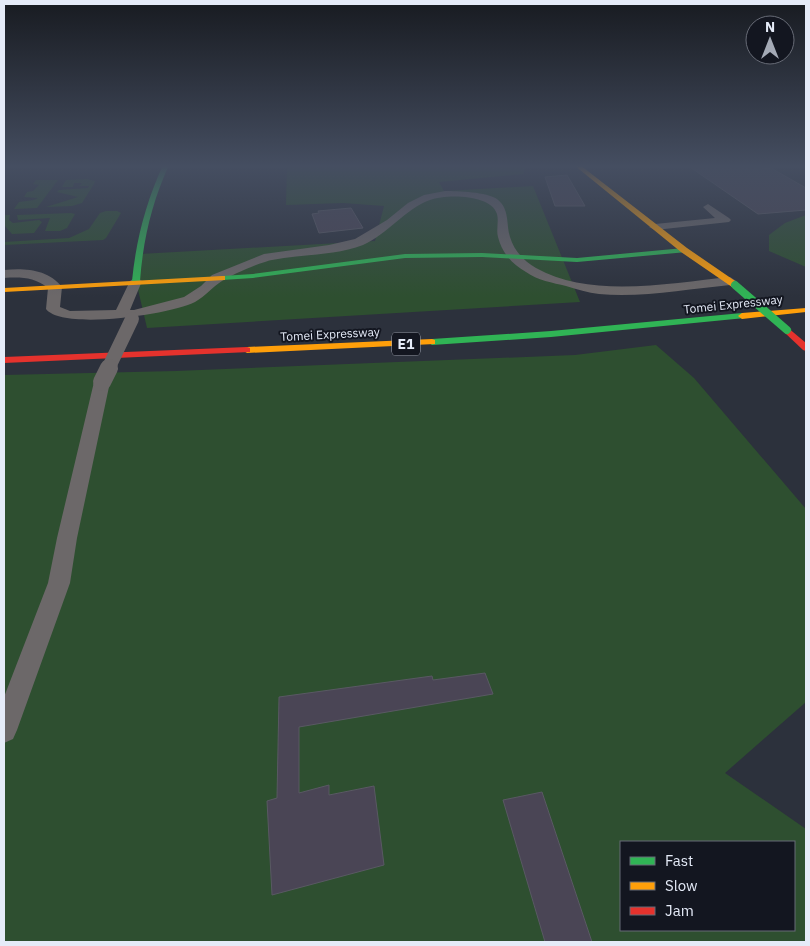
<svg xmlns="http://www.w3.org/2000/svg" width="810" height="946" font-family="'IBM Plex Sans',sans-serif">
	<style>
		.green { fill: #2e4f30; fill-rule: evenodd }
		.building { fill: #4a4555; stroke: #595963 }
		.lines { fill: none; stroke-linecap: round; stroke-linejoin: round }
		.street { fill: #6c6869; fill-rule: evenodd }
		.fast { fill: #30b455; fill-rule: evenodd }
		.slow { fill: #ff9f0a; fill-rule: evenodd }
		.jam { fill: #e5322d; fill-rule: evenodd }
		.street-bridge-far1 { stroke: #6c6869; stroke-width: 14 }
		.street-bridge { stroke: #6c6869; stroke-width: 18 }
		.fast-bridge { stroke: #30b455; stroke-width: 8 }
		.labels { text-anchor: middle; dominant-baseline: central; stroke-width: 4; stroke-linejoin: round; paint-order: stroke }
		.far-street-label { font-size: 12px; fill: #e5ebf8; stroke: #131620 }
		.shield { fill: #131620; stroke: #a6abb7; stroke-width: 1 }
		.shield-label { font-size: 14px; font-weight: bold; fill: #e5ebf8 }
	</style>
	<rect width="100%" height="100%" fill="#2c313c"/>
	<!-- green -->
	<g class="green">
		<path d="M287,165h237l2,1 -3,8 -84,8 5,9 89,-5 47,116 -433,26 -11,-47 4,-27 235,-13 9,-35 -41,-3 -57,2z"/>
		<path d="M87,179l8,2 -1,3 -12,19 -10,3 -26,1 32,-10 -21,-5 2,-2 29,-2 1,-2h-10l3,-3h-8l-1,4h-11l4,-7z"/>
		<path d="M36,180h22l-21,28 -23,1 5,-7 15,-2 4,-2 -14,-1 3,-5 6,-1 6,-6 -6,-1z"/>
		<path d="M106,211h11l4,2 -15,25 -3,2 -99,5v-3l65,-4 20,-9 11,-16z"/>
		<path d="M71,213l4,1 -8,14 -7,3h-15l5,-13 -32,2 -1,-5z"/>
		<path d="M4,215h6l-1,5 4,3 26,-3 3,2 -8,11 -22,1 -8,-9z"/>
		<path d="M806,215v52l-37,-16v-16l16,-12z"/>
		<path d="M656,345l38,33 112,131v193l-81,71 81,56v113h-802v-567l172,-4 399,-16zM621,842h173v88h-173z"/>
	</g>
	<!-- building -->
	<g class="building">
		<path d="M687,165h64l7,4 13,-1 35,20v22l-48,4z"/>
		<path d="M567,175l18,31h-30l-10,-29z"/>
		<path d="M351,208l12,20 -44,5 -7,-19 7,-1 -1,-2z"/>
		<path d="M485,673l8,21 -194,33v66l30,-8v10l45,-9 10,79 -112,30 -5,-94 10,-3 2,-101 153,-21 1,4z"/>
		<path d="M542,792l50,150h-47l-42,-142z"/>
	</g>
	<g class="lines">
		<!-- street -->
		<g class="street">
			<path d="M445,191c13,0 42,1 52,8 13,10 9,25 13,38 4,14 14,24 26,31 54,31 135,15 194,9l6,4 -6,4c-42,4 -89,13 -131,9 -11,-1 -22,-5 -33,-8 -13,-3 -29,-6 -40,-14 -14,-8 -24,-19 -28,-35 -2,-7 1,-16 -1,-23 -6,-20 -51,-20 -67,-14 -25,9 -42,34 -67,45 -28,11 -62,9 -91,15 -11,2 -41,15 -50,21 -10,6 -16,15 -27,21 -23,12 -132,29 -149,7l2,-21c-14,-11 -27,-11 -44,-10v-8c20,-2 44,-1 58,17l-2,20 10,4 46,-1 14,-29 6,-4 6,4 -12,29h4l50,-13 17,-11 11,-11 52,-21 65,-9 26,-6 32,-19 21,-17 16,-8z"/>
			<path d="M708,204l21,14 2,2 -2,2 -74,8 -6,-3 6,-3 60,-6 -12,-11z"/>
			<path d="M102,377l6,2 2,3 -33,156 -7,45 -53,147 -4,9 -9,4v-46l44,-114 9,-45 37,-156 2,-3z"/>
		</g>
		<!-- fast -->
		<g class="fast">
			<path d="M163,165h6c-17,37 -26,75 -29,116l-4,2 -4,-2c4,-41 14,-79 31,-116z"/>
			<path d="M684,248h3v4l-110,10 -95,-5 -77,1 -152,20 -31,2 -4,-2 4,-2 31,-2 152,-20 77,-1 95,5z"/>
			<path d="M742,313l4,3 -1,2 -194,19 -119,8 -4,-3 4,-3 119,-8z"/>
		</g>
		<!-- slow -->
		<g class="slow">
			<path d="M574,165h6l107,83 51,35v4h-6l-51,-35z"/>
			<path d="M222,276h3v4l-221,12v-4z"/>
			<path d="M806,308v4l-64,7 -4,-3 4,-3z"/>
			<path d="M432,339l3,1v4l-188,9 -5,-3 5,-3z"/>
		</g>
		<!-- jam -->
		<g class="jam">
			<path d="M787,327l19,16v8l-3,-1 -19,-18 -1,-2z"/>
			<path d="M247,347l3,1v4l-246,11v-6z"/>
		</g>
		<!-- street-bridge-far1 -->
		<path class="street-bridge-far1" d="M108,369l24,-50"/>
		<!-- street-bridge -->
		<path class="street-bridge" d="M102,382l7,-14"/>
		<!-- fast-bridge -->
		<path class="fast-bridge" d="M735,285l52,45"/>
	</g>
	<!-- sky -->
	<linearGradient id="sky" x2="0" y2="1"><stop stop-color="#181b21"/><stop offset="0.56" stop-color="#454e61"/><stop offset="1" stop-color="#454e61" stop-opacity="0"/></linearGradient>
	<rect width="810" height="297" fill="url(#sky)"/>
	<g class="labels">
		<!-- far-street labels -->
		<g class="far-street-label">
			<text transform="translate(733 304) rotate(-6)">Tomei Expressway</text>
			<text transform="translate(330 334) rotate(-3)">Tomei Expressway</text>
		</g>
		<!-- shield labels -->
		<rect class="shield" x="392" y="332.5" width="28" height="23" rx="4"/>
		<g class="shield-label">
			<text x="406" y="344">E1</text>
		</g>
	</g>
	<!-- border -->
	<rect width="810" height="946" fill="none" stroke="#e5ebf8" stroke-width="10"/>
	<!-- legend -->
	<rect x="620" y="841" width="175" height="90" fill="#131620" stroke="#676b76"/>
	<rect x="630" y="857" width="25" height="8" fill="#30b455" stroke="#676b76"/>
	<text x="665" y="866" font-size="15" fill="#e5ebf8">Fast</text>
	<rect x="630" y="882" width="25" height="8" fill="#ff9f0a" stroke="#676b76"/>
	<text x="665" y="891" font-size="15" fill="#e5ebf8">Slow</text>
	<rect x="630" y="907" width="25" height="8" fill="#e5322d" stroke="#676b76"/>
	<text x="665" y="916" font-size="15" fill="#e5ebf8">Jam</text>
	<!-- north arrow -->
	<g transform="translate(770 40)"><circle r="24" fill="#131620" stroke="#676b76"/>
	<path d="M0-4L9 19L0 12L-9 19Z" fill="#a4aab6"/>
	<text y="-8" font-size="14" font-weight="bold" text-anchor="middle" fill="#e5ebf8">N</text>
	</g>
</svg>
